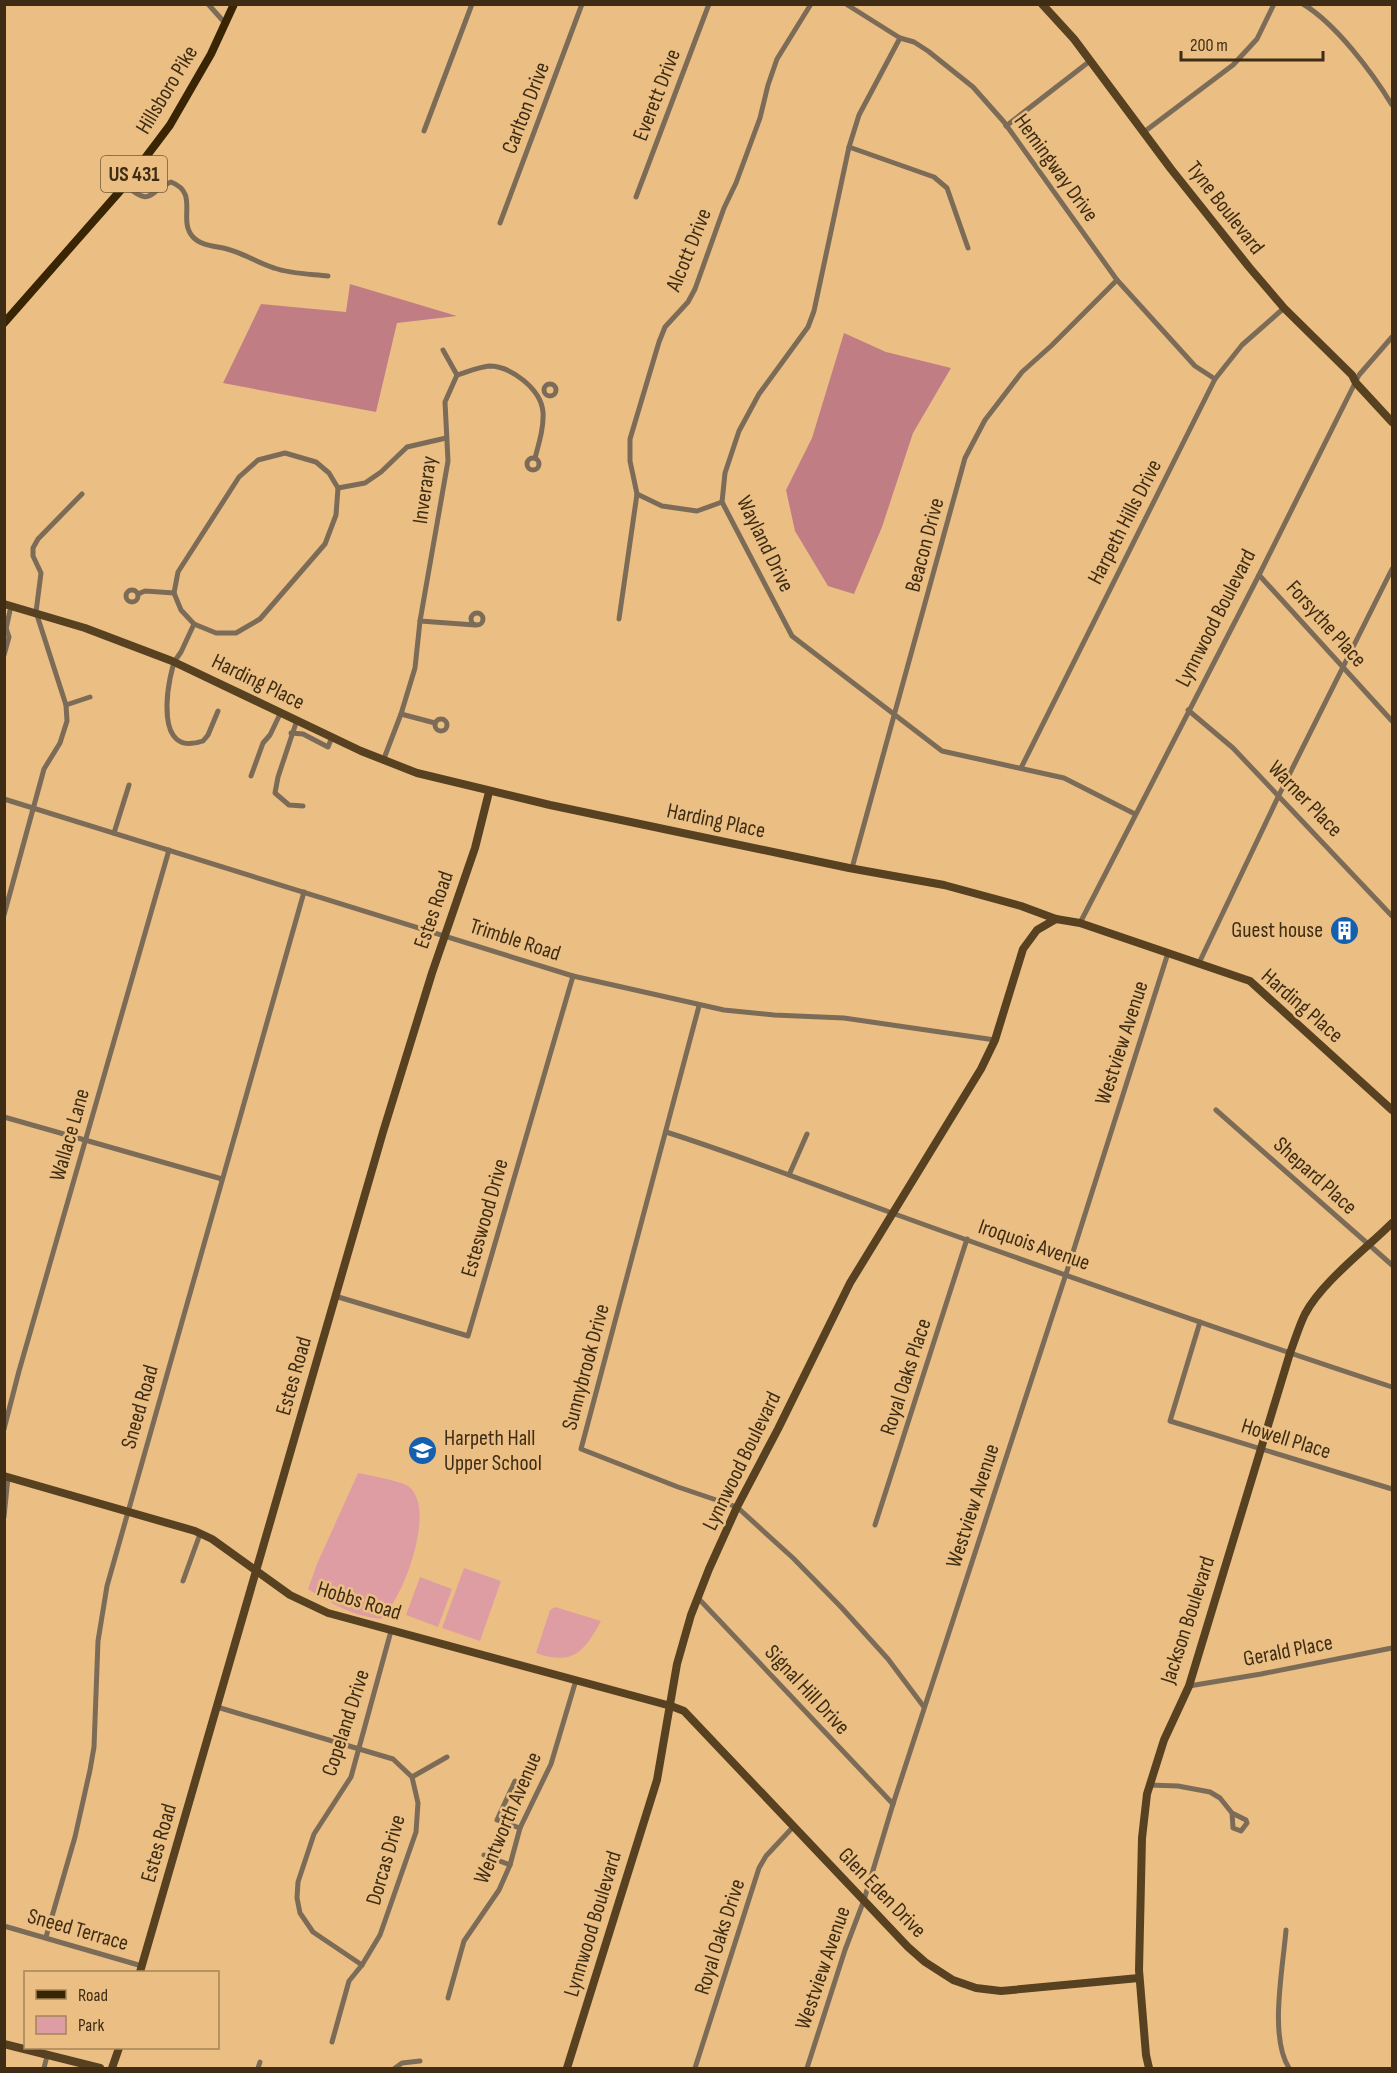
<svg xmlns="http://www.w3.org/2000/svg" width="1397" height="2073" font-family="'Sofia Sans Condensed',sans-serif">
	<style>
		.green { fill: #de9da2 }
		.forest { fill: #c07e84 }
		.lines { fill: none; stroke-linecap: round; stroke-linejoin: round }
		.street { stroke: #7c6c57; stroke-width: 5 }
		.secondary { stroke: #574121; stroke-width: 8 }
		.primary { stroke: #392403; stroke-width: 8 }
		.labels { text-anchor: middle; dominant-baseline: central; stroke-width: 5; stroke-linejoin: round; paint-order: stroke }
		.shield { fill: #ebbf84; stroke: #725936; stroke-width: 1.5 }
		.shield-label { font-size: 21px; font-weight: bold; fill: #3e2d14 }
		.street-label { font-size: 22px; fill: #3e2d14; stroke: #ebbf84 }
		.poi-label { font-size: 22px; fill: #3e2d14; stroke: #ebbf84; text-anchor: end }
	</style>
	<rect width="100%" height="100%" fill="#ebbf84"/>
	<!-- green -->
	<g class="green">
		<path d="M358,1473c11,2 42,8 50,13 26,18 2,88 -11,110 -4,8 -10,16 -16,23 -28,-3 -49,-15 -73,-30l9,-25z"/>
		<path d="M464,1568l37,13 -21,60 -38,-13z"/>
		<path d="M420,1577l32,12 -14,38 -32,-12z"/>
		<path d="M555,1607l46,14c-17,31 -28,45 -65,32l14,-43z"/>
	</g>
	<!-- forest -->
	<g class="forest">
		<path d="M350,284l107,32 -60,7 -21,89 -153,-29 38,-79 85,8z"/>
		<path d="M844,333l42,19 65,16 -38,65 -31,94 -28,67 -26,-8 -33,-55 -9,-41 26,-52z"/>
	</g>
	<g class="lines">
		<!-- street -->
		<g class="street">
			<path d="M208,4l17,19"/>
			<path d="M846,4l54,34 14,4 14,9 45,36 31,35 113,158 78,86 20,13"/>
			<path d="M1303,4c33,20 69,68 89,101"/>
			<path d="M900,38l-41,77 -10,32 -35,164 -6,16 -49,67 -20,37 -14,42 -3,29 70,134 150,115 122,27 71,36"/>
			<path d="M1006,126l84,-65"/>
			<path d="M424,131l48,-127"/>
			<path d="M1144,132l89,-67 24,-26 17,-35"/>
			<path d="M849,147l85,30 13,11 21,60"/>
			<path d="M125,185c28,23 22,7 46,-3 29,11 6,38 22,55 8,9 23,9 34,12 16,4 31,14 47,19 17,6 36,6 54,8"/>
			<path d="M636,197l73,-193"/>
			<path d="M500,223l82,-219"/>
			<path d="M443,350l14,25"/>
			<circle cx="550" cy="390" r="6"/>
			<path d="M285,453l31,9 13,11 9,15 -2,27 -11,29 -65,75 -24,14h-20l-22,-9 -13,-14 -7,-17 4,-21 61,-95 19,-17z"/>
			<circle cx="533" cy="464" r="6"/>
			<path d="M338,488l27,-5 16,-11 26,-25 39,-9"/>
			<path d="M637,494l25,12 35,5 25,-9"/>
			<path d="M1259,575l133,146"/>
			<circle cx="132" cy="596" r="6"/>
			<path d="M138,594l7,-3 29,2"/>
			<circle cx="477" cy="619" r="6"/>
			<path d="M619,619l18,-125 -7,-33v-22l29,-97 6,-15 23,-25 7,-13 29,-81 12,-25 24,-65 8,-33 9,-26 34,-55"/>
			<path d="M420,621l55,4"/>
			<path d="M6,629l5,-23"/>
			<path d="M4,655l5,-18 -3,-9"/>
			<path d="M174,662c-7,25 -20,96 29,79l5,-6 10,-24"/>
			<path d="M174,662l7,-10 13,-28"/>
			<path d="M66,705l24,-8"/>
			<path d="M1188,710l45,38 159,168"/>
			<path d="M401,714l34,9"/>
			<circle cx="441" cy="725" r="6"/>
			<path d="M297,720l-19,57 -3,16 14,12 14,1"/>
			<path d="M291,733l12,1 25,13 4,-10"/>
			<path d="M383,761l18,-47 14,-46 5,-47 28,-160 -3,-59 12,-27c10,-3 22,-8 32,-9 22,0 52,23 54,46 1,15 -4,31 -8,46"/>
			<path d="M1021,768l194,-389 27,-34 42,-37"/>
			<path d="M251,776l12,-33 7,-8 11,-23"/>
			<path d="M4,799l569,177 151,34 50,5 70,3 151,22"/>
			<path d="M114,833l15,-48"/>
			<path d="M852,868l113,-410 20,-38 37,-48 29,-26 66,-66"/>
			<path d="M4,915l40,-146 16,-26 7,-22 -1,-16 -30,-93 5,-39 -8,-17v-8l5,-9 44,-45"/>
			<path d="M1080,923l179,-348 100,-200 33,-38"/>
			<path d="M1199,963l80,-168 113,-226"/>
			<path d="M699,1006l-118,443 97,38 59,20 56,51 48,49 47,52 36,48"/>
			<path d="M1216,1110l176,155"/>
			<path d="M4,1117l218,62"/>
			<path d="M666,1132c76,24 151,54 226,81 166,60 333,119 500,174"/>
			<path d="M789,1175l18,-41"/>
			<path d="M335,1296l133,40 105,-360"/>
			<path d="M1200,1322l-30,99 222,68"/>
			<path d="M4,1429l15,-58 150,-521"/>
			<path d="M4,1517l4,-40"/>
			<path d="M875,1525l92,-286"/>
			<path d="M183,1581l17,-47"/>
			<path d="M698,1598l195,206"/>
			<path d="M1189,1686l72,-12 131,-26"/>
			<path d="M217,1707l176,52 19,18 6,26 -2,29 -36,103 -18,30 -13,16 -17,61"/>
			<path d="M412,1777l35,-20"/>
			<path d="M515,1781l-18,39 23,8"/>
			<path d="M1149,1785l29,1 32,6 10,6 12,15 14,7 1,3 -6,8 -8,-3 -1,-15"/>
			<path d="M484,1855l26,10"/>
			<path d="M4,1926l138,40"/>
			<path d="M1286,1930c-3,38 -17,107 3,138"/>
			<path d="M46,1937l29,-100 15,-67 4,-23 4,-106 9,-55 197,-694"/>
			<path d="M362,1965l-49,-33 -13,-19 -3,-15 1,-16 16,-48 37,-57 40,-146"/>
			<path d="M448,1998l16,-57 35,-51 11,-25 10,-37 31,-64 25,-84"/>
			<path d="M44,2068l3,-12"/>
			<path d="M258,2068l2,-6"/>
			<path d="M395,2068l7,-5 18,-2"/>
			<path d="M695,2068l64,-200 7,-12 28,-30"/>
			<path d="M807,2068l38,-118 19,-50 29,-96 173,-530 102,-321"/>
		</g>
		<!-- secondary -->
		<g class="secondary">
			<path d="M1042,4l32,35 97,130 78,98 35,41 68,67 4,8 36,39"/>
			<path d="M4,604l81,24 87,33 189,90 56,22 133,32 299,63 95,17 77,21 35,13 24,4 170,58 142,129"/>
			<path d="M4,1476l191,55 17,8 78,56 38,18 343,93 13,5 224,236 17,15 28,18 23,8 25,3 138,-13"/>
			<path d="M140,1972l243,-840 49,-159 43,-125 14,-56"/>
			<path d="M4,2044l96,24"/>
			<path d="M112,2068l7,-20"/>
			<path d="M567,2068l90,-288 20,-116 14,-49 18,-46 28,-62 41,-78 72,-146 131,-214 14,-29 28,-91 14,-19 19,-11"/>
			<path d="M1149,2068l-3,-13 -7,-85 3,-132 5,-44 17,-54 25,-54 101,-333c5,-13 9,-27 15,-39 17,-32 61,-65 87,-91"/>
		</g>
		<!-- primary -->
		<path class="primary" d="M4,323l116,-132 38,-50 12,-16 41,-71 23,-50"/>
	</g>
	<!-- icons -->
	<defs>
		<symbol id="building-disc" viewBox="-11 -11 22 22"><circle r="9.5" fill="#145fae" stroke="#ebbf84"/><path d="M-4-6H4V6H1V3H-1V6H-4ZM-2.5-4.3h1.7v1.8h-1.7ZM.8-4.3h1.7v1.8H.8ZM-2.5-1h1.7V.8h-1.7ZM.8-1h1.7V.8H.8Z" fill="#fff"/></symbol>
		<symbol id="school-disc" viewBox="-11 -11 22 22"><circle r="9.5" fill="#145fae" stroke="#ebbf84"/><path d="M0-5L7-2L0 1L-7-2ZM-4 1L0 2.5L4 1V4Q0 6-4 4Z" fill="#fff"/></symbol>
	</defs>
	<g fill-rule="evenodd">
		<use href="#building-disc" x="1328" y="914" width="33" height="33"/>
		<use href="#school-disc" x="406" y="1434" width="33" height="33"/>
	</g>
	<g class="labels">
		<!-- shield labels -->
		<rect class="shield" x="101" y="156" width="66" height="36" rx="4.5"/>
		<g class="shield-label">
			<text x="134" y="174">US 431</text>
		</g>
		<!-- street labels -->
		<g class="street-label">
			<text transform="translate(167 90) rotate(-59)">Hillsboro Pike</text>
			<text transform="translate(657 95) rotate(-69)">Everett Drive</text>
			<text transform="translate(526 108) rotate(-69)">Carlton Drive</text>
			<text transform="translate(1056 168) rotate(54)">Hemingway Drive</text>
			<text transform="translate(1225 208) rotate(52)">Tyne Boulevard</text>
			<text transform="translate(689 250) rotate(-68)">Alcott Drive</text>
			<text transform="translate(425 490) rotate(-82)">Inveraray</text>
			<text transform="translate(1125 522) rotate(-63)">Harpeth Hills Drive</text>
			<text transform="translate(765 544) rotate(64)">Wayland Drive</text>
			<text transform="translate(925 545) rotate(-75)">Beacon Drive</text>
			<text transform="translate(1216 618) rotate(-63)">Lynnwood Boulevard</text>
			<text transform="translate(1326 624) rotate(48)">Forsythe Place</text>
			<text transform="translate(258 682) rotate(26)">Harding Place</text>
			<text transform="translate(1305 799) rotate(46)">Warner Place</text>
			<text transform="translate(716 821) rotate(12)">Harding Place</text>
			<text transform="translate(434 910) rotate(-71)">Estes Road</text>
			<text transform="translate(515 940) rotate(18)">Trimble Road</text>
			<text transform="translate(1302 1006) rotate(41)">Harding Place</text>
			<text transform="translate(1122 1043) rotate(-72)">Westview Avenue</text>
			<text transform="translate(70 1135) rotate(-74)">Wallace Lane</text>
			<text transform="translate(1315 1176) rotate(42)">Shepard Place</text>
			<text transform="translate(485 1218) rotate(-74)">Esteswood Drive</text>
			<text transform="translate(1034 1245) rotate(19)">Iroquois Avenue</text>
			<text transform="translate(586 1367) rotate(-75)">Sunnybrook Drive</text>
			<text transform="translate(294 1376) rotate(-74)">Estes Road</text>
			<text transform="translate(906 1377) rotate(-72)">Royal Oaks Place</text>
			<text transform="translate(140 1407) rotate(-74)">Sneed Road</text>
			<text transform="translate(1286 1439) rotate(17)">Howell Place</text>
			<text transform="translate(742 1461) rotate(-64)">Lynnwood Boulevard</text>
			<text transform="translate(973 1506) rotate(-72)">Westview Avenue</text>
			<text transform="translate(359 1601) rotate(17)">Hobbs Road</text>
			<text transform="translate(1188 1620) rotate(-72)">Jackson Boulevard</text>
			<text transform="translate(1288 1651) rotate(-11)">Gerald Place</text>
			<text transform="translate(807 1690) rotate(47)">Signal Hill Drive</text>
			<text transform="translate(346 1723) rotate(-72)">Copeland Drive</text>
			<text transform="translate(508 1818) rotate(-67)">Wentworth Avenue</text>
			<text transform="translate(159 1843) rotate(-74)">Estes Road</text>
			<text transform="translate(386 1860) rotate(-74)">Dorcas Drive</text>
			<text transform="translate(882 1893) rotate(46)">Glen Eden Drive</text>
			<text transform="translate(593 1924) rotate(-73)">Lynnwood Boulevard</text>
			<text transform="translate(78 1930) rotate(16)">Sneed Terrace</text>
			<text transform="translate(720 1937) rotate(-72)">Royal Oaks Drive</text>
			<text transform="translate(823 1968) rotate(-71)">Westview Avenue</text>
		</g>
		<!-- poi labels -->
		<g class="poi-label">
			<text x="1323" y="930">Guest house</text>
			<text x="444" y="1438" text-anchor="start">Harpeth Hall<tspan x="444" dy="25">Upper School</tspan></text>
		</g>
	</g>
	<!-- border -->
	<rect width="1397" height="2073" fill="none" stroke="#3e2d14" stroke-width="12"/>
	<!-- legend -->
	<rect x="24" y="1971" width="195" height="78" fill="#ebbf84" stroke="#a68557" stroke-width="1.5"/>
	<rect x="36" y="1990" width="30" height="9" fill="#392403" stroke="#a68557" stroke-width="1.5"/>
	<text x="78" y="2001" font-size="18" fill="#3e2d14">Road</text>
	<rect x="36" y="2016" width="30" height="18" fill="#de9da2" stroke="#a68557" stroke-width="1.5"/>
	<text x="78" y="2031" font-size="18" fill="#3e2d14">Park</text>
	<!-- scale -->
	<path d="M1181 51v9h142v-9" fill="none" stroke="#3e2d14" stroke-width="3"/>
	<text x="1190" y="51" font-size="18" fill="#3e2d14" stroke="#ebbf84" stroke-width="4.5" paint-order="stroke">200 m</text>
</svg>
